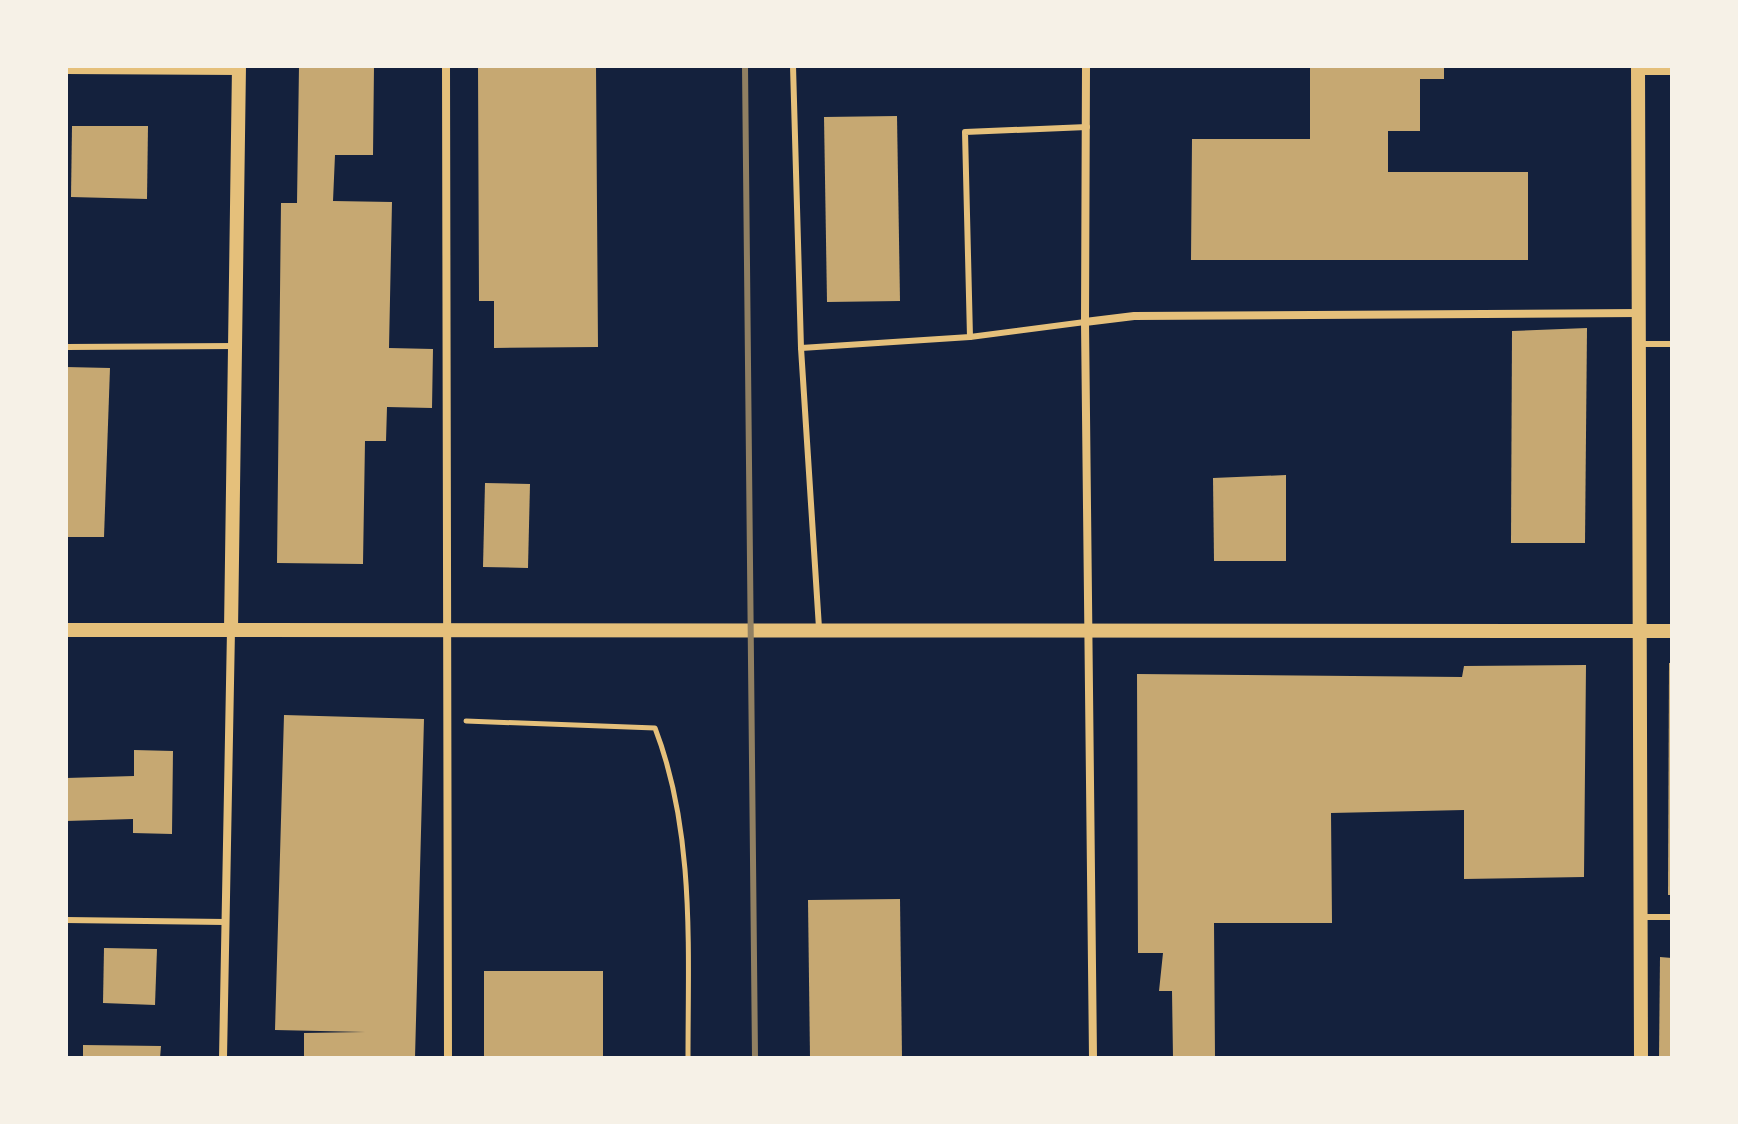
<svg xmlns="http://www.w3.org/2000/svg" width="1738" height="1124" font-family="'PT Sans Narrow',sans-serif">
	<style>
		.building { fill: #c6a872 }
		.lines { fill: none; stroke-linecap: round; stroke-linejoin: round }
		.path { stroke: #e5c07b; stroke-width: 5 }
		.service { stroke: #e5c07b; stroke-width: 6 }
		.minor { stroke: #e5c07b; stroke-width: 8 }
		.tertiary { stroke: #e5c07b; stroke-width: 14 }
		.rail { stroke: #918062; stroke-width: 6 }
	</style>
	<rect width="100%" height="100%" fill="#14213d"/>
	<!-- building -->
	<g class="building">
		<path d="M299,66h75l-1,89h-38l-2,46 59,1 -3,146 44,1 -1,59 -45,-1 -1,34h-21l-2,123 -86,-1 4,-360h16z"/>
		<path d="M478,66h118l2,281 -104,1v-47h-15z"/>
		<path d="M1310,66h134v13h-24v52h-32v41h140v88h-337l1,-121h118z"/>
		<path d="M897,116l3,185 -73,1 -3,-185z"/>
		<path d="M72,126h76l-1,73 -76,-2z"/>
		<path d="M1587,328l-2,215h-74l1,-212z"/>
		<path d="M66,367l44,1 -6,169h-38z"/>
		<path d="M1286,475v86h-72l-1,-83z"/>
		<path d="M485,483l45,1 -2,84 -45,-1z"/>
		<path d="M1669,663h3v232h-4z"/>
		<path d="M1586,665l-2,212 -120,2v-69l-133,3 1,110h-118l1,135h-42l-1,-67h-13l4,-38h-25l-1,-279 325,3 2,-11z"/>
		<path d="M284,715l140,4 -9,339h-111v-25l61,-1 -90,-2z"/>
		<path d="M134,750l39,1 -1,83 -39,-1v-14l-67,2v-43l68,-2z"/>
		<path d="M900,899l2,159h-92l-2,-158z"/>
		<path d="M104,948l53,1 -2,56 -52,-2z"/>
		<path d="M1660,957l12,1v100h-13z"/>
		<rect x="484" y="971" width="119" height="87"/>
		<path d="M83,1045l78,1 -1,12h-77z"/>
	</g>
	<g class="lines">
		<!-- path -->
		<path class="path" d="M466,721l189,7c40,104 33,220 33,330"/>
		<!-- service -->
		<g class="service">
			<path d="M793,66l8,282 18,280"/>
			<path d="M970,337l-5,-205 122,-5"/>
			<path d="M1640,344h32"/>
			<path d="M66,347l169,-1"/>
			<path d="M801,348l169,-11 115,-15"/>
			<path d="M1641,917h31"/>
			<path d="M66,920l159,2"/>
		</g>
		<!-- minor -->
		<g class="minor">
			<path d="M446,66l2,992"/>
			<path d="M1086,66l-1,256 8,736"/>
			<path d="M66,70l173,1"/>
			<path d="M1085,322l49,-6 505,-3"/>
			<path d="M223,1058l8,-428"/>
		</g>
		<!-- tertiary -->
		<g class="tertiary">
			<path d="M1638,66l3,992"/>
			<path d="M1638,68h34"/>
			<path d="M66,630l1606,1"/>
			<path d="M231,630l8,-564"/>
		</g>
		<!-- rail -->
		<path class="rail" d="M745,66l10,992"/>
	</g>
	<!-- border -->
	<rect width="1738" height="1124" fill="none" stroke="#f6f1e7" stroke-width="136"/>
</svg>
